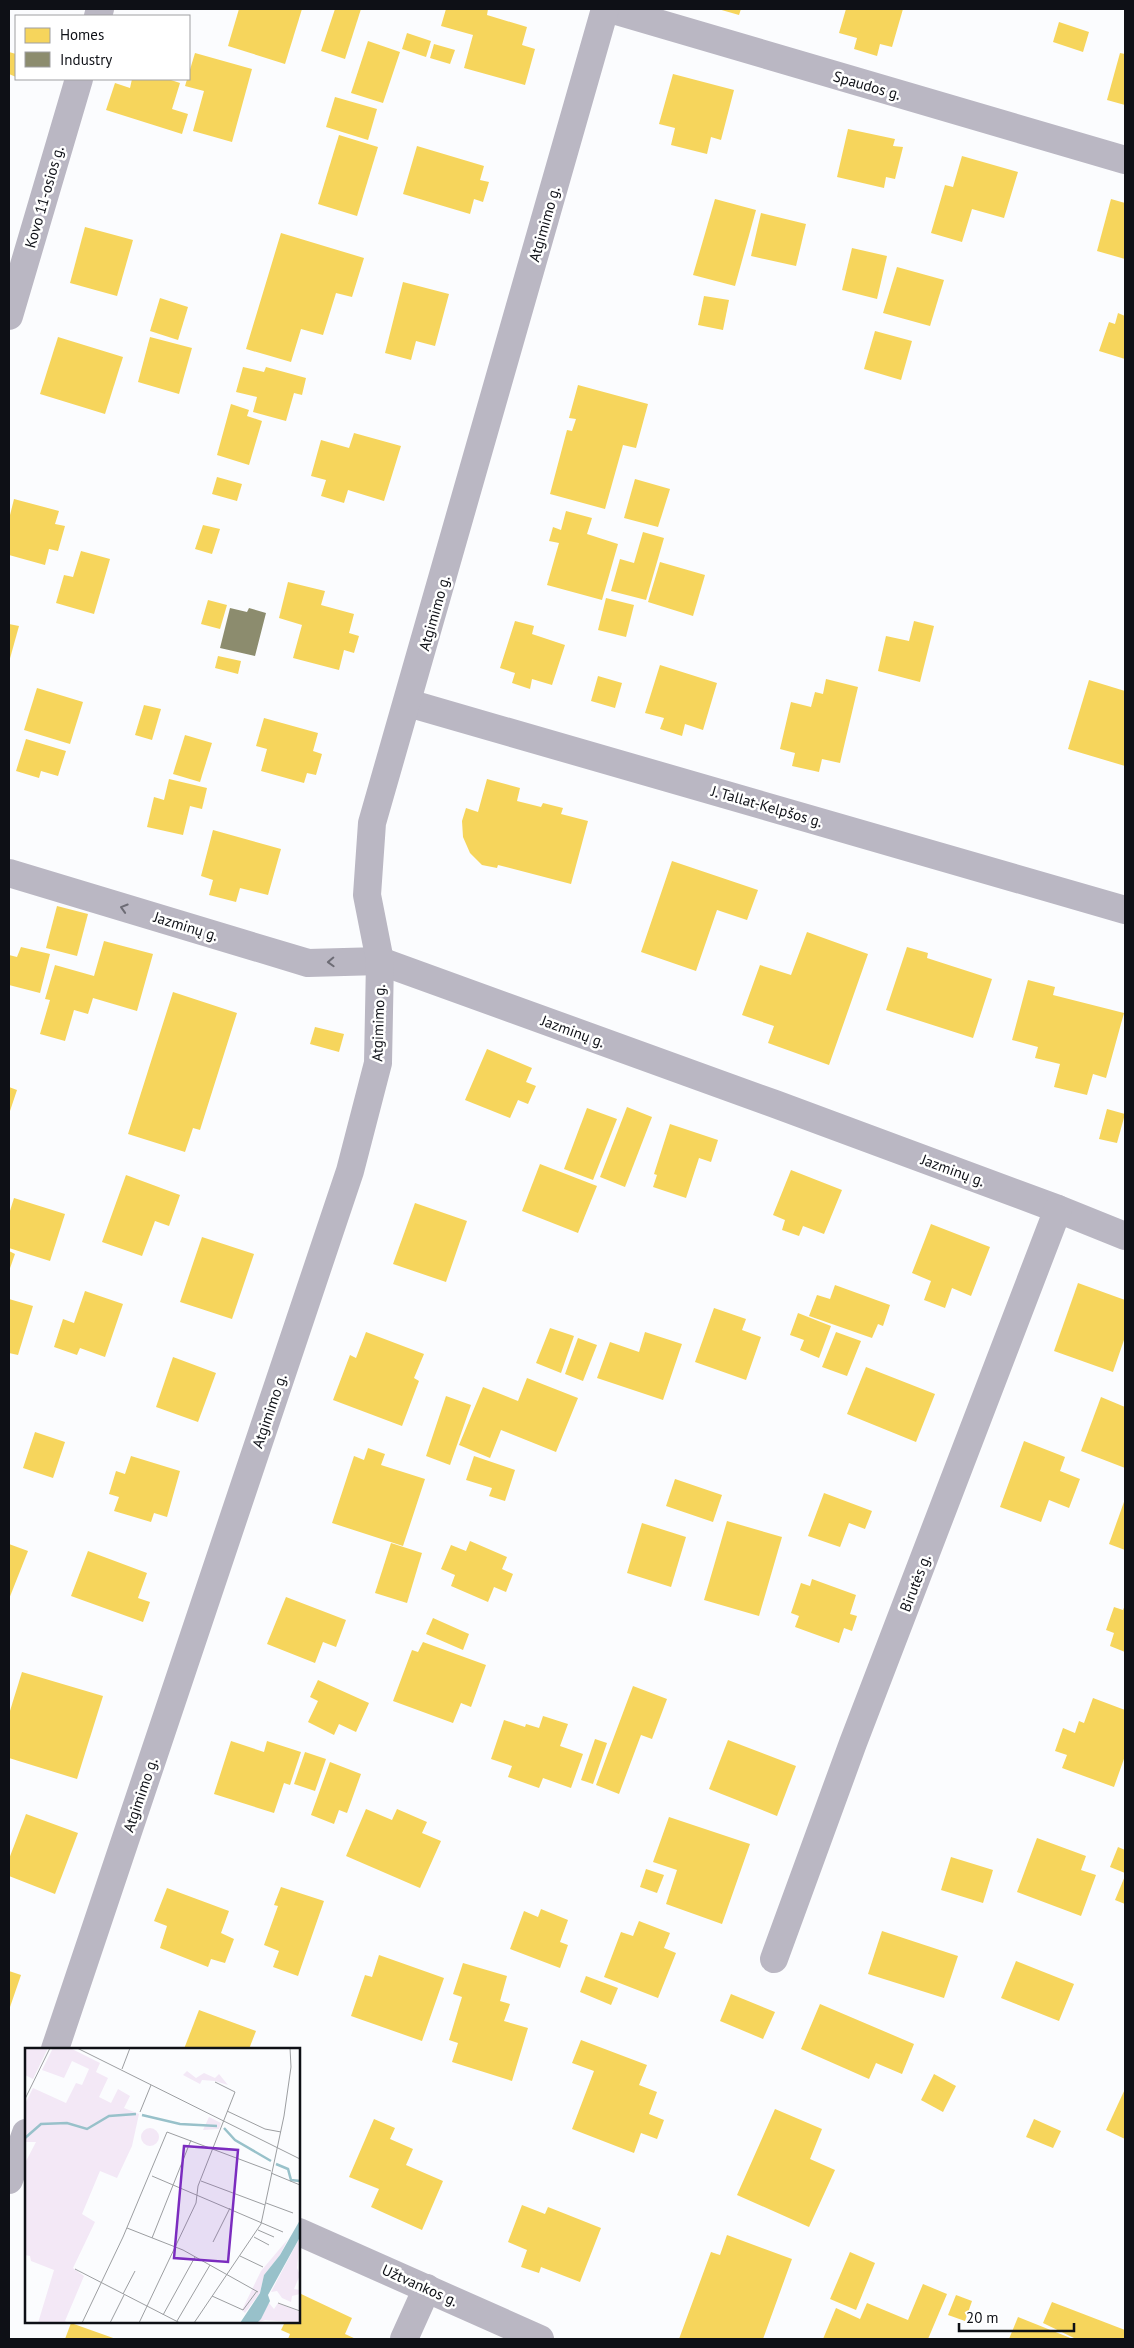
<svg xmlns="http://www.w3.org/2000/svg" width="1134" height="2348" font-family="'PT Sans',sans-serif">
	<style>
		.homes { fill: #f6d55c }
		.industry { fill: #8c8c6e }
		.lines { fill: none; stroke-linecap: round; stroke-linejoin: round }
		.minor { stroke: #bab7c3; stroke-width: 28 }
		.oneway { stroke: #6d6c75 }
		.labels { text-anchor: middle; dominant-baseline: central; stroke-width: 5; stroke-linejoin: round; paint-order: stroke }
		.street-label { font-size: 15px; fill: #0e1016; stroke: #fff }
		.inset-river { fill: none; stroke: #98c1ca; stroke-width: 2.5 }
		.inset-road { fill: none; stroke: #9c9ea1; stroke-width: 1 }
		.view { fill: #7b2cbf; fill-opacity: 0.15; stroke: #7b2cbf; stroke-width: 2.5 }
		.inset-edge { fill: none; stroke: #0e1016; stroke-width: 2.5 }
	</style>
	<rect width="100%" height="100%" fill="#fbfcfe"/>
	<!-- homes -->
	<g class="homes">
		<path d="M239,9h63l-17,55 -57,-18z"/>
		<path d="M335,9h26l-16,50 -24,-8z"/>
		<path d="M446,9h42l-1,6 40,12 -5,18 13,4 -10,36 -61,-17 9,-33 -32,-9z"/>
		<path d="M718,9h23l-2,6z"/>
		<path d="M846,9h57l-11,38 -12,-3 -3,12 -23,-7 3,-11 -18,-5z"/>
		<path d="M1059,22l30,10 -6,20 -30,-10z"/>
		<path d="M407,33l24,8 -5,16 -24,-8z"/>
		<path d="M368,41l32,11 -17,51 -32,-10z"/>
		<path d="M434,44l21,6 -5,14 -20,-6z"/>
		<path d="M9,52l7,2v23l-7,-3z"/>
		<path d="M195,53l57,16 -20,73 -39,-11 11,-40 -19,-5z"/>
		<path d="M1120,53l5,1v51l-18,-5z"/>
		<path d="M673,74l61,16 -13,50 -10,-3 -4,17 -36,-9 4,-17 -16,-4z"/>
		<path d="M132,79h36l12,4 -8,26 16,5 -6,20 -76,-24 9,-27 15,5z"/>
		<path d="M335,97l42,12 -9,31 -42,-13z"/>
		<path d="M848,129l47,10 -2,7 10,1 -8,32 -9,-2 -2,11 -47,-11z"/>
		<path d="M339,135l39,12 -21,69 -39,-12z"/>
		<path d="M417,146l67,20 -4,14 9,2 -6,20 -9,-3 -4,15 -67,-20z"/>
		<path d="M962,156l56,16 -14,46 -32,-9 -10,33 -31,-9 14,-48 8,2z"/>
		<path d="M715,199l41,11 -21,76 -42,-11z"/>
		<path d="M1111,199l14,4v56l-28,-8z"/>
		<path d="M761,213l45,11 -10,42 -45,-10z"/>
		<path d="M85,227l48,13 -16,56 -47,-13z"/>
		<path d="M281,233l83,25 -12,39 -16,-4 -13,42 -22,-6 -10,33 -45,-13z"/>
		<path d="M852,248l35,8 -10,43 -35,-9z"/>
		<path d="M897,267l47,13 -14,46 -47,-13z"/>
		<path d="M403,282l46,12 -14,52 -19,-5 -5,19 -26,-7z"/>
		<path d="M704,296l25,4 -6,30 -25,-5z"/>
		<path d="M160,298l28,9 -10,33 -28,-9z"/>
		<path d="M1118,313l7,3v43l-26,-8 10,-29 6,2z"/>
		<path d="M875,331l37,10 -11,39 -37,-11z"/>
		<path d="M58,337l65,20 -18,57 -65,-20z"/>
		<path d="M150,337l42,11 -13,46 -41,-12z"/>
		<path d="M243,367l21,5 2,-5 40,11 -4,17 -8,-2 -8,28 -33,-9 4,-15 -21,-5z"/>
		<path d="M578,385l70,19 -12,44 -13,-3 -18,64 -55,-15 17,-64 5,1 4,-12 -7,-1z"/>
		<path d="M231,404l18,6 -2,6 15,5 -13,44 -32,-10z"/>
		<path d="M354,433l47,13 -17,55 -36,-11 -4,13 -23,-7 5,-16 -15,-4 10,-36 28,8z"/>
		<path d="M217,477l25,7 -5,17 -25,-7z"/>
		<path d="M635,479l35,10 -12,38 -34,-9z"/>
		<path d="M14,499l45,12 -4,13 10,2 -7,25 -9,-2 -4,16 -36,-10v-36z"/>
		<path d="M566,511l26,7 -5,16 31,10 -16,56 -55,-15 12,-42 -10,-2 4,-14 8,3z"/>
		<path d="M203,525l17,4 -8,25 -17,-5z"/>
		<path d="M643,532l21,6 -18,62 -35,-9 9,-32 14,4z"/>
		<path d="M81,551l29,8 -16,55 -38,-11 8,-28 9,2z"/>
		<path d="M660,562l45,13 -12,41 -45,-14z"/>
		<path d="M288,582l37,9 -4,14 33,9 -5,19 10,3 -5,17 -10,-3 -5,20 -46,-12 9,-33 -23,-7z"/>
		<path d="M606,598l28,7 -8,32 -28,-7z"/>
		<path d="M208,600l19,5 -7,24 -19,-5z"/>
		<path d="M515,621l19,5 -2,8 33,11 -13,40 -20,-6 -2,10 -18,-6 3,-10 -15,-5z"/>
		<path d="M914,621l20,5 -14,56 -42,-11 8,-35 23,5z"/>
		<path d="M9,624l10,2 -10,36z"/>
		<path d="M218,656l23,5 -3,13 -23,-6z"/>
		<path d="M660,665l57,18 -14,47 -18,-6 -3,12 -22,-7 4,-11 -19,-5z"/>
		<path d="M598,676l24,7 -7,25 -24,-7z"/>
		<path d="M826,679l32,8 -18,76 -18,-4 -3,13 -27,-6 3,-13 -15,-4 11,-47 20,5 4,-15 8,2z"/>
		<path d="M1089,680l36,11v75l-57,-17z"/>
		<path d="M37,688l46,14 -13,42 -46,-14z"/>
		<path d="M144,705l17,4 -9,31 -17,-5z"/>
		<path d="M264,718l54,15 -5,18 9,3 -6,21 -9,-2 -3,10 -43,-12 6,-22 -11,-3z"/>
		<path d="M185,735l27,8 -12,39 -27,-8z"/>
		<path d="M26,739l40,12 -8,25 -17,-5 -2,7 -23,-7z"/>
		<path d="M169,779l38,9 -5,21 -12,-3 -7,29 -36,-8 7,-30 10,3z"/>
		<path d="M487,779l33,9 -3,13 24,6 2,-4 20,5 -2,6 27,7 -17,63 -73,-19 -1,3 -15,-3 -12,-12 -7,-16 -1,-16 4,-13 12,4z"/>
		<path d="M213,830l68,19 -13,46 -28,-7 -4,14 -27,-7 4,-15 -12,-4z"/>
		<path d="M672,861l86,29 -11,30 -30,-10 -21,61 -55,-19z"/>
		<path d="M57,906l31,8 -11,42 -31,-8z"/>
		<path d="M807,932l61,22 -39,111 -61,-22 6,-17 -32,-11 18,-50 31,10z"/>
		<path d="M104,941l49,13 -16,57 -44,-13 -5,16 -14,-4 -9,31 -25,-7 10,-34 -5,-1 10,-34 39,11z"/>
		<path d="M21,947l29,7 -10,39 -31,-8v-30l8,2z"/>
		<path d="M907,947l21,6 -1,5 65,21 -19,59 -87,-28z"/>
		<path d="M1028,980l27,7 -2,8 71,18 -18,65 -13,-4 -6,21 -33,-8 6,-23 -25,-6 3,-11 -26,-7z"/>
		<path d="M173,992l64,21 -37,117 -7,-2 -8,24 -57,-18z"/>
		<path d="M315,1027l29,7 -5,18 -29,-8z"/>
		<path d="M487,1049l45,19 -6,14 10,4 -8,18 -10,-4 -8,18 -45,-18z"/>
		<path d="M9,1087l8,3 -8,24z"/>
		<path d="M627,1107l25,10 -27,70 -25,-10z"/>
		<path d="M587,1108l30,11 -24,61 -29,-11z"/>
		<path d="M1107,1109l18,5 -8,29 -18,-4z"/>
		<path d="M670,1124l48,16 -7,22 -12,-4 -13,40 -33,-11 4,-12 -3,-1z"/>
		<path d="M540,1164l57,22 -19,47 -56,-22z"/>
		<path d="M791,1170l51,20 -18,44 -21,-8 -4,10 -17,-6 3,-10 -12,-5z"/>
		<path d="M126,1175l54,20 -11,31 -14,-5 -13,35 -40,-14z"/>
		<path d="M14,1198l51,16 -15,47 -41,-13v-34z"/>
		<path d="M415,1203l52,18 -21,61 -53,-18z"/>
		<path d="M931,1224l59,23 -19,49 -19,-8 -7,20 -21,-8 7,-19 -19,-8z"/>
		<path d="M202,1237l52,17 -22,65 -52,-17z"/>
		<path d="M9,1251l6,3 -6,17z"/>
		<path d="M1078,1283l47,17v37l-12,35 -59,-21z"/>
		<path d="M835,1285l55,20 -7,21 -5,-2 -6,14 -63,-22 8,-21 13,4z"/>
		<path d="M85,1291l38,13 -18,53 -25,-9 -3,7 -23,-8 9,-28 11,4z"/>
		<path d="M9,1299l24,7 -15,49 -9,-2z"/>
		<path d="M714,1308l32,11 -4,11 19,7 -15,43 -51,-18z"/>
		<path d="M798,1313l33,13 -12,32 -19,-8 4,-10 -14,-5z"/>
		<path d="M550,1328l24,8 -13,37 -25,-10z"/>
		<path d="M366,1332l58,22 -10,24 5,3 -17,45 -69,-26 17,-45 6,3z"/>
		<path d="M645,1332l37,12 -19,56 -66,-22 13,-36 29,10z"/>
		<path d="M836,1332l25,9 -14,35 -25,-9z"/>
		<path d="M578,1338l19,7 -14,36 -18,-7z"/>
		<path d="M173,1357l43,16 -18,49 -42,-15z"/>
		<path d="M866,1367l69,27 -19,48 -69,-28z"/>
		<path d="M527,1378l51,20 -22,54 -55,-22 -11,28 -31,-13 24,-58 35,14z"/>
		<path d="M446,1396l25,9 -21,60 -24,-9z"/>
		<path d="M1101,1397l24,10v61l-44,-17z"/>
		<path d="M35,1432l30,10 -12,36 -30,-10z"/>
		<path d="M1024,1441l41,16 -5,14 20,8 -11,29 -20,-8 -8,22 -41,-15z"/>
		<path d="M368,1448l17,6 -4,11 44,14 -22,67 -71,-23 22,-67 10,4z"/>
		<path d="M131,1456l49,15 -13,46 -13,-4 -3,9 -37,-11 5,-14 -10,-3 7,-23 9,3z"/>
		<path d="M474,1456l41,14 -10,31 -16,-5 3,-8 -26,-8z"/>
		<path d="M675,1479l47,16 -9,27 -47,-16z"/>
		<path d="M824,1493l48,18 -7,18 -16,-6 -9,24 -32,-11z"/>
		<path d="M1125,1499v51l-16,-6z"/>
		<path d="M727,1521l55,16 -23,79 -55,-16z"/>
		<path d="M642,1523l44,14 -15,50 -44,-14z"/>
		<path d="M470,1541l37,16 -5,12 11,5 -7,18 -12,-5 -6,15 -37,-16 4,-11 -14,-6 10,-24 15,6z"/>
		<path d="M391,1543l31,10 -15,50 -32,-10z"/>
		<path d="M9,1544l19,7 -19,48z"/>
		<path d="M88,1551l59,22 -9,25 12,4 -7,20 -72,-26z"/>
		<path d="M812,1579l44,16 -6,19 7,2 -5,15 -8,-3 -5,15 -44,-16 4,-11 -8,-3 10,-30 9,3z"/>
		<path d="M286,1597l60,23 -10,27 -13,-5 -8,21 -48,-19z"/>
		<path d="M1125,1605v47l-15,-6 4,-13 -8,-3 8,-23 9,3z"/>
		<path d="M433,1618l36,16 -6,16 -37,-16z"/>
		<path d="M423,1642l63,23 -15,42 -10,-4 -8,20 -60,-22 19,-51 6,2z"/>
		<path d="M22,1672l81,24 -26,83 -68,-21v-44z"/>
		<path d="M318,1680l51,23 -13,29 -17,-8 -5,11 -26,-13 10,-21 -8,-4z"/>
		<path d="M633,1686l34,13 -15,40 -11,-4 -22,59 -23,-9z"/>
		<path d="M1093,1698l32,12v46l-11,31 -52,-19 5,-13 -12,-4 8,-23 12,5 4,-12 5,2z"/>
		<path d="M543,1716l25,8 -8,22 23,8 -12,34 -28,-10 -4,10 -31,-11 4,-11 -21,-7 13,-39 21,7 1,-3 13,4z"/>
		<path d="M595,1739l12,4 -14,41 -12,-4z"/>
		<path d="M728,1740l68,26 -19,50 -68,-27z"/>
		<path d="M231,1741l33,11 3,-11 34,11 -11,33 -6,-2 -10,30 -60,-19z"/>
		<path d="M305,1752l21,7 -11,32 -21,-7z"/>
		<path d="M330,1762l31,12 -14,39 -8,-3 -5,14 -23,-9z"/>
		<path d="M366,1809l26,11 5,-11 30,13 -5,11 19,8 -21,47 -74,-32z"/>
		<path d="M26,1814l52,19 -23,61 -46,-18v-17z"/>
		<path d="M669,1817l81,27 -28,80 -56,-20 11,-34 -24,-8z"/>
		<path d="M1037,1838l49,18 -5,14 15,5 -15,41 -64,-24z"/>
		<path d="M1118,1847l7,3v23l-15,-6z"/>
		<path d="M951,1857l42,13 -10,33 -42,-13z"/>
		<path d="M646,1869l18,6 -7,18 -17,-6z"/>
		<path d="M1125,1876v28l-10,-4z"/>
		<path d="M281,1887l43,14 -26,75 -25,-9 6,-16 -15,-6 14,-39 -4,-1z"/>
		<path d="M167,1888l62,23 -8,22 13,6 -9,24 -14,-4 -3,8 -48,-19 7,-22 -13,-5z"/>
		<path d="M541,1909l27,11 -8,22 8,3 -8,23 -50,-19 14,-38 14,6z"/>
		<path d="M639,1921l31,12 -6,15 12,5 -18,45 -54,-21 17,-45 12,4z"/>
		<path d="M882,1931l76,25 -14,42 -76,-24z"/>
		<path d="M379,1955l65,23 -22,63 -71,-25 14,-41 7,2z"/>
		<path d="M1016,1961l58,23 -15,37 -58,-23z"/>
		<path d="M463,1963l44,13 -7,25 10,3 -6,17 24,7 -16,53 -60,-19 6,-19 -9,-3 13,-43 -9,-3z"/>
		<path d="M9,1971l12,4 -12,35z"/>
		<path d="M586,1976l32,12 -7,17 -31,-13z"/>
		<path d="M731,1994l44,18 -12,27 -43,-18z"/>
		<path d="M820,2004l94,40 -12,30 -26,-11 -7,16 -68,-30z"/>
		<path d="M199,2010l57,21 -7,18h-65z"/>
		<path d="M581,2040l66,25 -8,20 18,7 -8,22 15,6 -7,19 -16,-6 -7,20 -62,-24 22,-58 -22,-8z"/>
		<path d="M934,2074l22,12 -13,26 -22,-12z"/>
		<path d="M1125,2089v50l-19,-9z"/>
		<path d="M775,2109l47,20 -12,30 25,11 -26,57 -72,-32z"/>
		<path d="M374,2119l21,9 -5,11 23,10 -7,16 37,16 -21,49 -51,-23 8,-18 -30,-12z"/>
		<path d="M1034,2119l27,12 -8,17 -27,-11z"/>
		<path d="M522,2205l23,9 3,-7 53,21 -21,54 -39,-15 -2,6 -18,-6 6,-17 -19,-8z"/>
		<path d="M727,2235l65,24 -29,80h-84l32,-87 9,3z"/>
		<path d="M850,2252l25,11 -19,47 -26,-11z"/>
		<path d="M923,2284l24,10 -19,45h-105l13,-31 24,11 7,-16 41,17z"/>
		<path d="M299,2293l53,25 -7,16 11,5h-68l2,-5 -9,-4 4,-8h14z"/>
		<path d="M956,2295l16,6 -7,20 -17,-6z"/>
		<path d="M1052,2302l73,28v9h-49l-33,-16z"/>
		<path d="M1018,2317l55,22h-64z"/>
		<path d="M71,2323l45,16h-51z"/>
	</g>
	<!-- industry -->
	<path class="industry" d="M230,608l17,4 2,-4 17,5 -11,43 -35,-8z"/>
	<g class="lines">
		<!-- minor -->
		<g class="minor">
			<path d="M610,9l515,151"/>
			<path d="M98,16l2,-7"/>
			<path d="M9,316l70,-237"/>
			<path d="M408,703l717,207"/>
			<path d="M9,873l299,90 72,-2 395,143 283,105 67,27"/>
			<path d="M774,1959l79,-216 205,-534"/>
			<path d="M55,2049l295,-878 28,-108 2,-102 -13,-66 5,-72 233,-814"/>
			<path d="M9,2180l17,-47"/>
			<path d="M299,2232l241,107"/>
			<path d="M404,2339l23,-51"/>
		</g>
	</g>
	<!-- one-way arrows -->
	<defs><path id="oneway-chevron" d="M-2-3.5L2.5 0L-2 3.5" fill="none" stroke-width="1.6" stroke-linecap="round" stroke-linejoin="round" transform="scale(1.25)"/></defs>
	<g class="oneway">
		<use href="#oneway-chevron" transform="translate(124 908) rotate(-163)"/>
		<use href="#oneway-chevron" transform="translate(331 962) rotate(178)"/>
	</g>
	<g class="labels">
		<!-- street labels -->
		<g class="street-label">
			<text transform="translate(867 85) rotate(16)">Spaudos g.</text>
			<text transform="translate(44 197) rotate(-74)">Kovo 11-osios g.</text>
			<text transform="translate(544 224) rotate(-74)">Atgimimo g.</text>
			<text transform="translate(434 613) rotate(-74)">Atgimimo g.</text>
			<text transform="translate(767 806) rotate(16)">J. Tallat-Kelpšos g.</text>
			<text transform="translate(186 926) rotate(17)">Jazminų g.</text>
			<text transform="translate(378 1023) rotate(-88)">Atgimimo g.</text>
			<text transform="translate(573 1031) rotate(20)">Jazminų g.</text>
			<text transform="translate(953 1170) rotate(20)">Jazminų g.</text>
			<text transform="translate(269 1411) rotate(-71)">Atgimimo g.</text>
			<text transform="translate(915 1583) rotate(-69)">Birutės g.</text>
			<text transform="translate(140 1795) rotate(-71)">Atgimimo g.</text>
			<text transform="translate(420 2285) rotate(24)">Užtvankos g.</text>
		</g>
	</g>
	<!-- overview -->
	<g transform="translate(25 2048)">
		<rect width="275" height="275" fill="#fbfcfe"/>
		<path d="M0,0h23l-15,31 -8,-4zM28,0h17l30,15 -4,9 12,6 -9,19 12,6 7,-14 12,7 -6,12 15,6 -7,32 -15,32 -17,-7 -18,43 13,8 -22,46 11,8 -19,45 4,2h-31l16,-53 -23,-9 -1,-5 -5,-1v-92l11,-21h-11v-38l8,-16 33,15 10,-20 6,2 7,-16 -17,-8 -8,17 -22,-8zM162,23l9,7 8,-5 11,5 4,-4 9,11 -13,-4 -13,-1 -2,4 -17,-9zM184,69l12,6 -2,6 -16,1zM116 89a9 9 0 1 1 18 0a9 9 0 1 1-18 0ZM275,167l-20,40 -16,20 -4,18 -15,20 -3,-3 19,-39 27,-32zM275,189l-3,31 3,7 -6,14 6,1v4l-8,2 -1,6 -9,-4 -5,-7 -6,1zM244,255l5,6 4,-6 22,9v11l-35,-3 -8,3z" fill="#f3e8f6"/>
		<path d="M275,172v17l-32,58 2,6 -9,18 -4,4h-17l20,-30 4,-18 16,-20z" fill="#98c1ca"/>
		<path class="inset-river" d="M117,67l38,9 37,2M199,80l11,12 36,21M0,90l16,-14 26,-1 20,6 22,-13 27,-2M251,116l12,5 3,11 9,1"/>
		<path class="inset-road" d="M52,0l223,111M97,21l8,-21M0,51l25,-51M202,63l38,18 16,3M115,64l11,-27M246,125l29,12M127,128l131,56M176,133l64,24M241,155l27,10M102,180l56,22 75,42M233,182l16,7M229,189l15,8M127,190l39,-98M188,194l17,-34M215,208l23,11M50,221l105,54M98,246l12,-23M187,248l31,14 14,-19M253,255l22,8M138,267l32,-58M152,273l33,-56M57,275l41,-86 44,-105 104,39M85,275l14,-28M114,275l57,-120 2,-17 37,-94 -20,-10M169,275l67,-99 23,-108 7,-49 -1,-19"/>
		<path class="view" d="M159,98l54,4 -10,112 -54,-4z"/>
		<rect width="275" height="275" class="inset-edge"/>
	</g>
	<!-- border -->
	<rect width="1134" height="2348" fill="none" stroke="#0e1016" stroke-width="20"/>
	<!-- legend -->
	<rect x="15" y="15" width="175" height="65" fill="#ffffff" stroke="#9f9fa2"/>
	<rect x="25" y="28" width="25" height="15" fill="#f6d55c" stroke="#9f9fa2"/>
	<text x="60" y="40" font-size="15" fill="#0e1016">Homes</text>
	<rect x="25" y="52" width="25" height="15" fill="#8c8c6e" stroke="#9f9fa2"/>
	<text x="60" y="65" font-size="15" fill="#0e1016">Industry</text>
	<!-- scale -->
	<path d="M959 2323v8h115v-8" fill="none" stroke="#0e1016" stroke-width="2.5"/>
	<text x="966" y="2323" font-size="15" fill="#0e1016" stroke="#ffffff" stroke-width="4" paint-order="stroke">20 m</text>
</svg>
